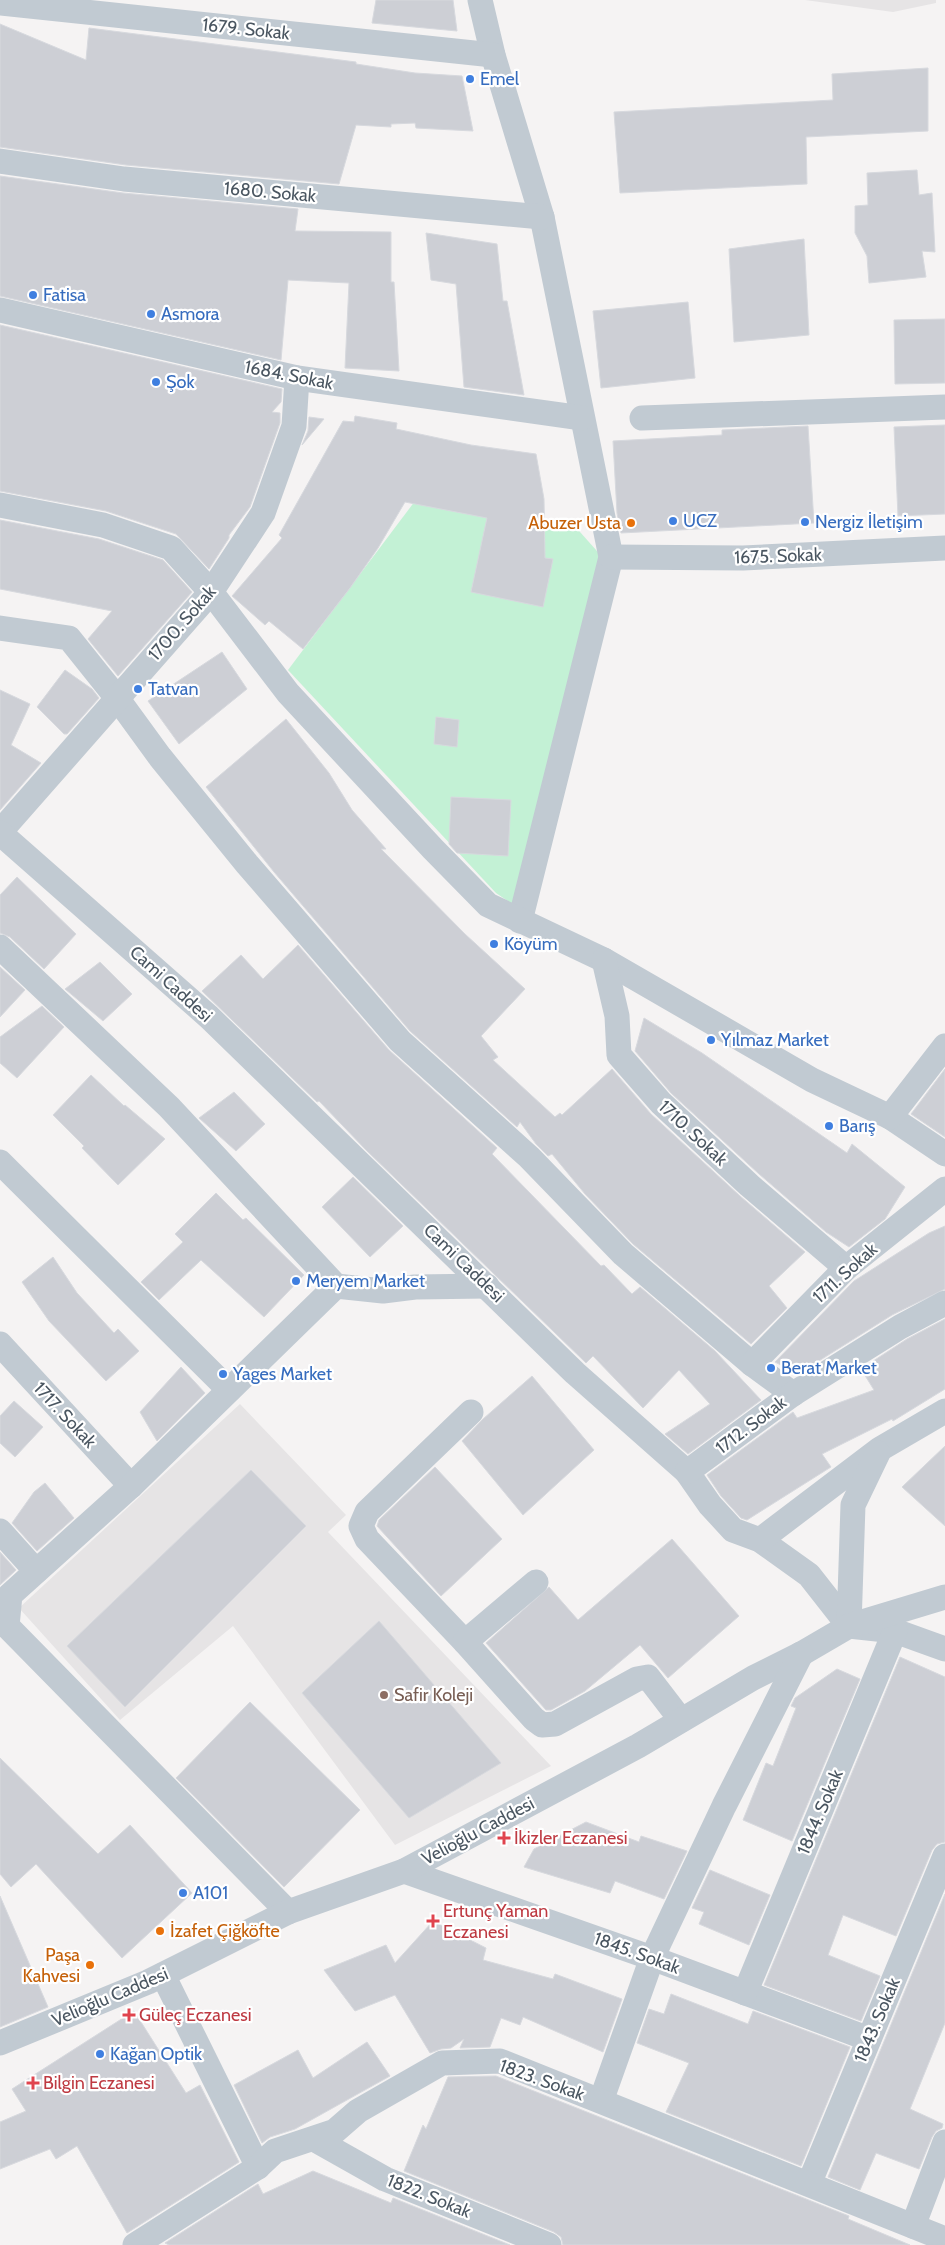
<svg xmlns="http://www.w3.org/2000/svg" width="945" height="2245" font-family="Cabin,sans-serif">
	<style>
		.education { fill: #e6e4e5 }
		.green { fill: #c3f1d5 }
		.building { fill: #cdcfd5; stroke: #d7d9de }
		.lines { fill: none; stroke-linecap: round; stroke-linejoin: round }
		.minor { stroke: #c1cad2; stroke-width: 25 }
		.shop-dot { fill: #3f7fe0; stroke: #fff; stroke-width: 2 }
		.food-dot { fill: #e8710a; stroke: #fff; stroke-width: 2 }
		.education-dot { fill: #8d6e63; stroke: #fff; stroke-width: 2 }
		.health-dot { fill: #e0444e; stroke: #fff; stroke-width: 2 }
		.labels { text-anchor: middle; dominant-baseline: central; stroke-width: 4.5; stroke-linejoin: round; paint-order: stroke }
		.street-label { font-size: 18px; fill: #4a5661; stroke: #fff }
		.shop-label { font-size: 18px; fill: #366cbe; stroke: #fff; text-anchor: start }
		.food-label { font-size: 18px; fill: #c56008; stroke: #fff; text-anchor: end }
		.education-label { font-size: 18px; fill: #785e54; stroke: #fff; text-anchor: start }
		.health-label { font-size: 18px; fill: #be3a42; stroke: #fff; text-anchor: start }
	</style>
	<rect width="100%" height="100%" fill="#f5f3f3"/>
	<!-- education -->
	<g class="education">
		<path d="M805,0h131v3l-43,9z"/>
		<path d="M240,1404l106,111 -18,17 223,234 -156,79 -162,-219 -113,94 -101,-112z"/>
	</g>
	<!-- green -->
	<path class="green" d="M418,497l154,26 41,46 -86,345 -31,-21 -208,-223z"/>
	<!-- building -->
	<g class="building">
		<path d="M376,0h77l4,31 -85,-8z"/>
		<path d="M0,24l86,36 3,-32 267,34v2l59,9 47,3 11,55 -57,-3 -1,-5 -24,1v3l-35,-2 -17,59 -213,-19 -126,-18z"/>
		<path d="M928,68v63l-122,6 1,47 -187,9 -6,-81 219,-12 -1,-26z"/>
		<path d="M917,170l2,25 13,-2 3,59 -13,-1 4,26 -57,6 -2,-27 -12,-23v-27l13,-1 -1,-32z"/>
		<path d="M0,176l123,17 175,16 -3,22 96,1v50h3l5,89 -54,-3 4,-85 -61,-3 -7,80 -281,-64z"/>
		<path d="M426,233l71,11 6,57h4l17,94 -60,-8 -8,-103 -25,-4z"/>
		<path d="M804,239l5,96 -75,7 -5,-93z"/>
		<path d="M688,302l7,76 -94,10 -8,-77z"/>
		<path d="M945,319v64l-50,1 -1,-64z"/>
		<path d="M0,325l282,64 -1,13 -9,10 8,1v10l-30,84 -21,28v3l-20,31 -33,-35 -70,-23 -106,-20z"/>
		<path d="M355,416l42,7 -1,6 75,16 65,9 8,45 1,59 8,1 -10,48 -72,-15 16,-74 -82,-16 -27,46 -28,40 -47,61 -34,-28 -4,4 -33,-29 50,-58 -3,-3 64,-114 11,1z"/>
		<path d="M309,417l15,2 -22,26 6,-14z"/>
		<path d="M945,425v89l-47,2 -4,-89z"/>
		<path d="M808,426l6,97 -193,10 -4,-20 -4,-72 109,-6v-5z"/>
		<path d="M0,520l99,19 64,21 29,32 -74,84 -30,-37 24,-28 -112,-22z"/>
		<path d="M222,652l25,37 -68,55 -31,-43z"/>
		<path d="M65,670l27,19 7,9 -32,36h-3l-27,-27z"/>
		<path d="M0,690l30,14 -19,41 30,18 -41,47z"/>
		<path d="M436,717l23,3 -2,27 -23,-3z"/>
		<path d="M286,719l43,54 23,37 34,39h-5l84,85 60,55 -44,47 17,21 -5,3 62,57 5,-4 2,2 50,-46 39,45 89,82 65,56 -36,34 18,22 -36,36 -118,-100 -48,-50 -33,-40 -4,2 -12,-12 -16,-22 -3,5 -107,-96 -136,-159 -68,-85z"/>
		<path d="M451,797l60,3 -3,56 -51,-3 -8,-9z"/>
		<path d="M17,877l59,57 -32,35 -34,-32 -10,-4v-38z"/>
		<path d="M298,945l91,105 108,98 -5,6 109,112 3,-1 28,29 8,-7 75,64 46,49 -73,54 -23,-20 45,-30 -31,-34 -36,38 -50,-52 -7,7 -220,-213 -47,-49 -2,1 -115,-111 39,-36 22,24z"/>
		<path d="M100,962l32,32 -29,27 -38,-32z"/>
		<path d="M0,967l25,23 -25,27z"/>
		<path d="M42,1006l22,21 -47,51 -17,-15v-26z"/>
		<path d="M644,1018l58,35 145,100 5,-9 53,43 -20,32 -36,28 -23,-15 -67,-58 -88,-81 -36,-42z"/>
		<path d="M945,1069v68l-34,-23z"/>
		<path d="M91,1075l33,31 1,-1 40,34 -47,46 -36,-37 2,-2 -31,-31z"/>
		<path d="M234,1092l31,32 -29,27 -37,-33z"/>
		<path d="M353,1177l50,49 -33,31 -48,-50z"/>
		<path d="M216,1193l27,27 3,-2 58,57 -40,42 -63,-57 -42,40 -18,-18 42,-40 -8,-8z"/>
		<path d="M945,1226v63l-53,26 -94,59 -23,-12 79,-81 75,-48z"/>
		<path d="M53,1257l24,36 37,40 4,-4 21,22 -33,30 -57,-60 -27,-39z"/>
		<path d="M945,1319v70l-52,32 -1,-2 -70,35 9,13 -84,53 -6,-2 -20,-22 -14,-21 86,-63 4,6 77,-28 -13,-21 46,-30z"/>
		<path d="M181,1367l24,26 -48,48 -17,-29z"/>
		<path d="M532,1376l62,74 -71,65 -61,-74 21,-22z"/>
		<path d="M14,1401l29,26 -28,30 -15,-14v-27z"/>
		<path d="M945,1446v80l-43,-39z"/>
		<path d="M435,1467l67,72 -61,57 -64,-70 2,-6z"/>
		<path d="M251,1470l55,56 -181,181 -58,-61z"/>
		<path d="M45,1483l29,35 -37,33 -25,-28 22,-31z"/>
		<path d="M672,1539l67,77 -71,62 -28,-33 -55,46 -34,19h-5l-60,-67 63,-56 29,33z"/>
		<path d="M0,1552l16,18 -16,15z"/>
		<path d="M379,1621l122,142 -92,55 -107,-125z"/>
		<path d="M900,1657l45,20v165l-8,2 -5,6 -36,86 -53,-21 -15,40 52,21 -19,45 -97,-36z"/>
		<path d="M837,1669l23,10 -68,162 -49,-21 23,-57 7,3 23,-58 -5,-2 4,-8z"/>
		<path d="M250,1702l110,108 -76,77 -108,-109z"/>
		<path d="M0,1758l98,96 32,-29 62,68 -70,65 -86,-94 -25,23 -11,-13z"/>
		<path d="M586,1822l53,20 2,-6 46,15 -23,48 -49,-18 -5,12 -86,-26 10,-18z"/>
		<path d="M710,1870l60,25 -21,50 -50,-21 5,-12 -12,-4z"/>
		<path d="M945,1894v129l-35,86 33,15 -1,4 -6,3 -4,6 -13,32 -43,-16 -16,37 -32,-13z"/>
		<path d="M0,1896l48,111 -48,20z"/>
		<path d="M433,1921l53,27 -3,12 70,19 2,-5 67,25 -19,53 -80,-35 -3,8 -19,-7 -11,29 -30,1 4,-9 -13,9 -10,1 -11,4 -35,-58 -40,16 -31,-41 62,-25 9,18z"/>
		<path d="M671,1994l77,30 5,-13 97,36 -49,119 -135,-54 23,-49 -52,-20 12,-34 15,5z"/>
		<path d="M134,2011l52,82 14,-8 39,77 -112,71 -50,-87 -21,13 -6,-10 -50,20v-47l26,-11 -14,-22z"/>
		<path d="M367,2042l23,34 -95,53 -25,8 -8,6 -28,-58 64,-35 15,28z"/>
		<path d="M496,2076l353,140 -1,3 62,26h-347l-2,-8 -7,-5 -150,-61 19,-46 3,4 22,-52z"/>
		<path d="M313,2171l78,32 2,-5 117,47h-341l-4,-2 93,-59 5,10z"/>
	</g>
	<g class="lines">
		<!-- minor -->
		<g class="minor">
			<path d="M480,0l13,55 49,162 69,340 -91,364"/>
			<path d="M0,3l493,52"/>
			<path d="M0,161l124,18 418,38"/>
			<path d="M0,310l297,68 285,40"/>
			<path d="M642,418l303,-11"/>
			<path d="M0,505l103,20 68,23 40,44 77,101 145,156 55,56 116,55 208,120 78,37 55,37"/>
			<path d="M611,557l132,1 202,-10"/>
			<path d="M0,628l69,10 48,60 43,59 87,107 153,177 129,116 94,97 129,110 41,30"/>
			<path d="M0,832l211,-240 52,-79 31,-87 3,-48"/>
			<path d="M0,833l209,184 366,356 112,99 23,33 23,25 27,10 49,35 40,51 46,5 50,18"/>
			<path d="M0,947l169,160 167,179 47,5 32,-4 72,-1"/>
			<path d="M604,960l13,56 2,39 42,48 88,82 97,83"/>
			<path d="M890,1117l55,-71"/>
			<path d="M0,1162l229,228"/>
			<path d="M0,1344l131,142"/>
			<path d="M752,1364l94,-96 99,-79"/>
			<path d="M471,1412l-104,100 -6,14 6,13 98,103 69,77 8,6 13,-1 82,-45 11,-2 33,43"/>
			<path d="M687,1472l106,-78 107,-67 45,-24"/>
			<path d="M0,1531l36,40"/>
			<path d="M760,1540l120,-91 65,-38"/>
			<path d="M849,1626l4,-121 25,-52"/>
			<path d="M465,1642l71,-60"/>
			<path d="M404,1871l248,87 217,81"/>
			<path d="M288,1912l-281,-286 3,-31 121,-109 205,-200"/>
			<path d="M163,1975l95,192"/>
			<path d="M745,1993l150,-362"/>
			<path d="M0,2043l148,-61 140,-70 116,-41 234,-125 115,-68 48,-24 48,-28 96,-29"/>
			<path d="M601,2101l51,-143 72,-152 77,-152"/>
			<path d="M314,2139l71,40 164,66"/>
			<path d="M809,2184l136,-328"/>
			<path d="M913,2226l32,-84"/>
			<path d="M135,2245l123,-78 17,-16 60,-20 23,-20 84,-48 58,-2 445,178"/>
		</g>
	</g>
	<!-- markers -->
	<g class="shop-dot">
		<circle cx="470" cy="79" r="5"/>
		<circle cx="33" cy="295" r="5"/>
		<circle cx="151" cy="314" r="5"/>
		<circle cx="156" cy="382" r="5"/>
		<circle cx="673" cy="521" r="5"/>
		<circle cx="805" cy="522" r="5"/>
		<circle cx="138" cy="689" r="5"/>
		<circle cx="494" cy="944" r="5"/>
		<circle cx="711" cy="1040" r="5"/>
		<circle cx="829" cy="1126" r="5"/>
		<circle cx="296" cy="1281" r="5"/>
		<circle cx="771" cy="1368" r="5"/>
		<circle cx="223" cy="1374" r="5"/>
		<circle cx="183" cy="1893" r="5"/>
		<circle cx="100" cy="2054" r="5"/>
	</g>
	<g class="food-dot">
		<circle cx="631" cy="523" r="5"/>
		<circle cx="160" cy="1931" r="5"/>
		<circle cx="90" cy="1965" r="5"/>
	</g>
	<circle class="education-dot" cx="384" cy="1695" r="5"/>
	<g class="health-dot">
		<path d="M501.5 1830.5h5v5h5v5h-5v5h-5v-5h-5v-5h5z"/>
		<path d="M430.5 1913.5h5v5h5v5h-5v5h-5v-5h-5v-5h5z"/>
		<path d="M126.5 2007.5h5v5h5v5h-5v5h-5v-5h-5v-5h5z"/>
		<path d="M30.5 2075.5h5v5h5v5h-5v5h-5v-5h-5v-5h5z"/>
	</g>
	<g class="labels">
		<!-- street labels -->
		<g class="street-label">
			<text transform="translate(246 29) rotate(6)">1679. Sokak</text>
			<text transform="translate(270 192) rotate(5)">1680. Sokak</text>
			<text transform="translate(289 375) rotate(11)">1684. Sokak</text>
			<text transform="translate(778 556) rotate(-2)">1675. Sokak</text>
			<text transform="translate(182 623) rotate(-49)">1700. Sokak</text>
			<text transform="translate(171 984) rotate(42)">Cami Caddesi</text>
			<text transform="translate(693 1133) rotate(43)">1710. Sokak</text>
			<text transform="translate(464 1263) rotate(44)">Cami Caddesi</text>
			<text transform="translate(845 1273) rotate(-42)">1711. Sokak</text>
			<text transform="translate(65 1415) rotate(47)">1717. Sokak</text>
			<text transform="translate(751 1425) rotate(-37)">1712. Sokak</text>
			<text transform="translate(820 1812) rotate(-67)">1844. Sokak</text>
			<text transform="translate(478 1831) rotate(-28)">Velioğlu Caddesi</text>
			<text transform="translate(637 1953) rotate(20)">1845. Sokak</text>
			<text transform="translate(110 1997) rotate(-23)">Velioğlu Caddesi</text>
			<text transform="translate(877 2020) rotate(-67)">1843. Sokak</text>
			<text transform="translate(542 2080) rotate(20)">1823. Sokak</text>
			<text transform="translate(429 2196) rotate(22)">1822. Sokak</text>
		</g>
		<!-- shop labels -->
		<g class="shop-label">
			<text x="480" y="79">Emel</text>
			<text x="43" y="295">Fatisa</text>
			<text x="161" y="314">Asmora</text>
			<text x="166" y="382">Şok</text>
			<text x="683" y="521">UCZ</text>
			<text x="815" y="522">Nergiz İletişim</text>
			<text x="148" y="689">Tatvan</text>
			<text x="504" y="944">Köyüm</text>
			<text x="721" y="1040">Yılmaz Market</text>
			<text x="839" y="1126">Barış</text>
			<text x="306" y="1281">Meryem Market</text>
			<text x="781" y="1368">Berat Market</text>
			<text x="233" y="1374">Yages Market</text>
			<text x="193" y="1893">A101</text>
			<text x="110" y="2054">Kağan Optik</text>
		</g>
		<!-- food labels -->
		<g class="food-label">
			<text x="621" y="523">Abuzer Usta</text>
			<text x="170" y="1931" text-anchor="start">İzafet Çiğköfte</text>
			<text x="80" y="1955">Paşa<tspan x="80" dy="21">Kahvesi</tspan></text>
		</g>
		<!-- education labels -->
		<g class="education-label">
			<text x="394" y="1695">Safir Koleji</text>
		</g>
		<!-- health labels -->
		<g class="health-label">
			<text x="514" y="1838">İkizler Eczanesi</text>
			<text x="443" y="1911">Ertunç Yaman<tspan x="443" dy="21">Eczanesi</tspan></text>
			<text x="139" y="2015">Güleç Eczanesi</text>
			<text x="43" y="2083">Bilgin Eczanesi</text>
		</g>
	</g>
</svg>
